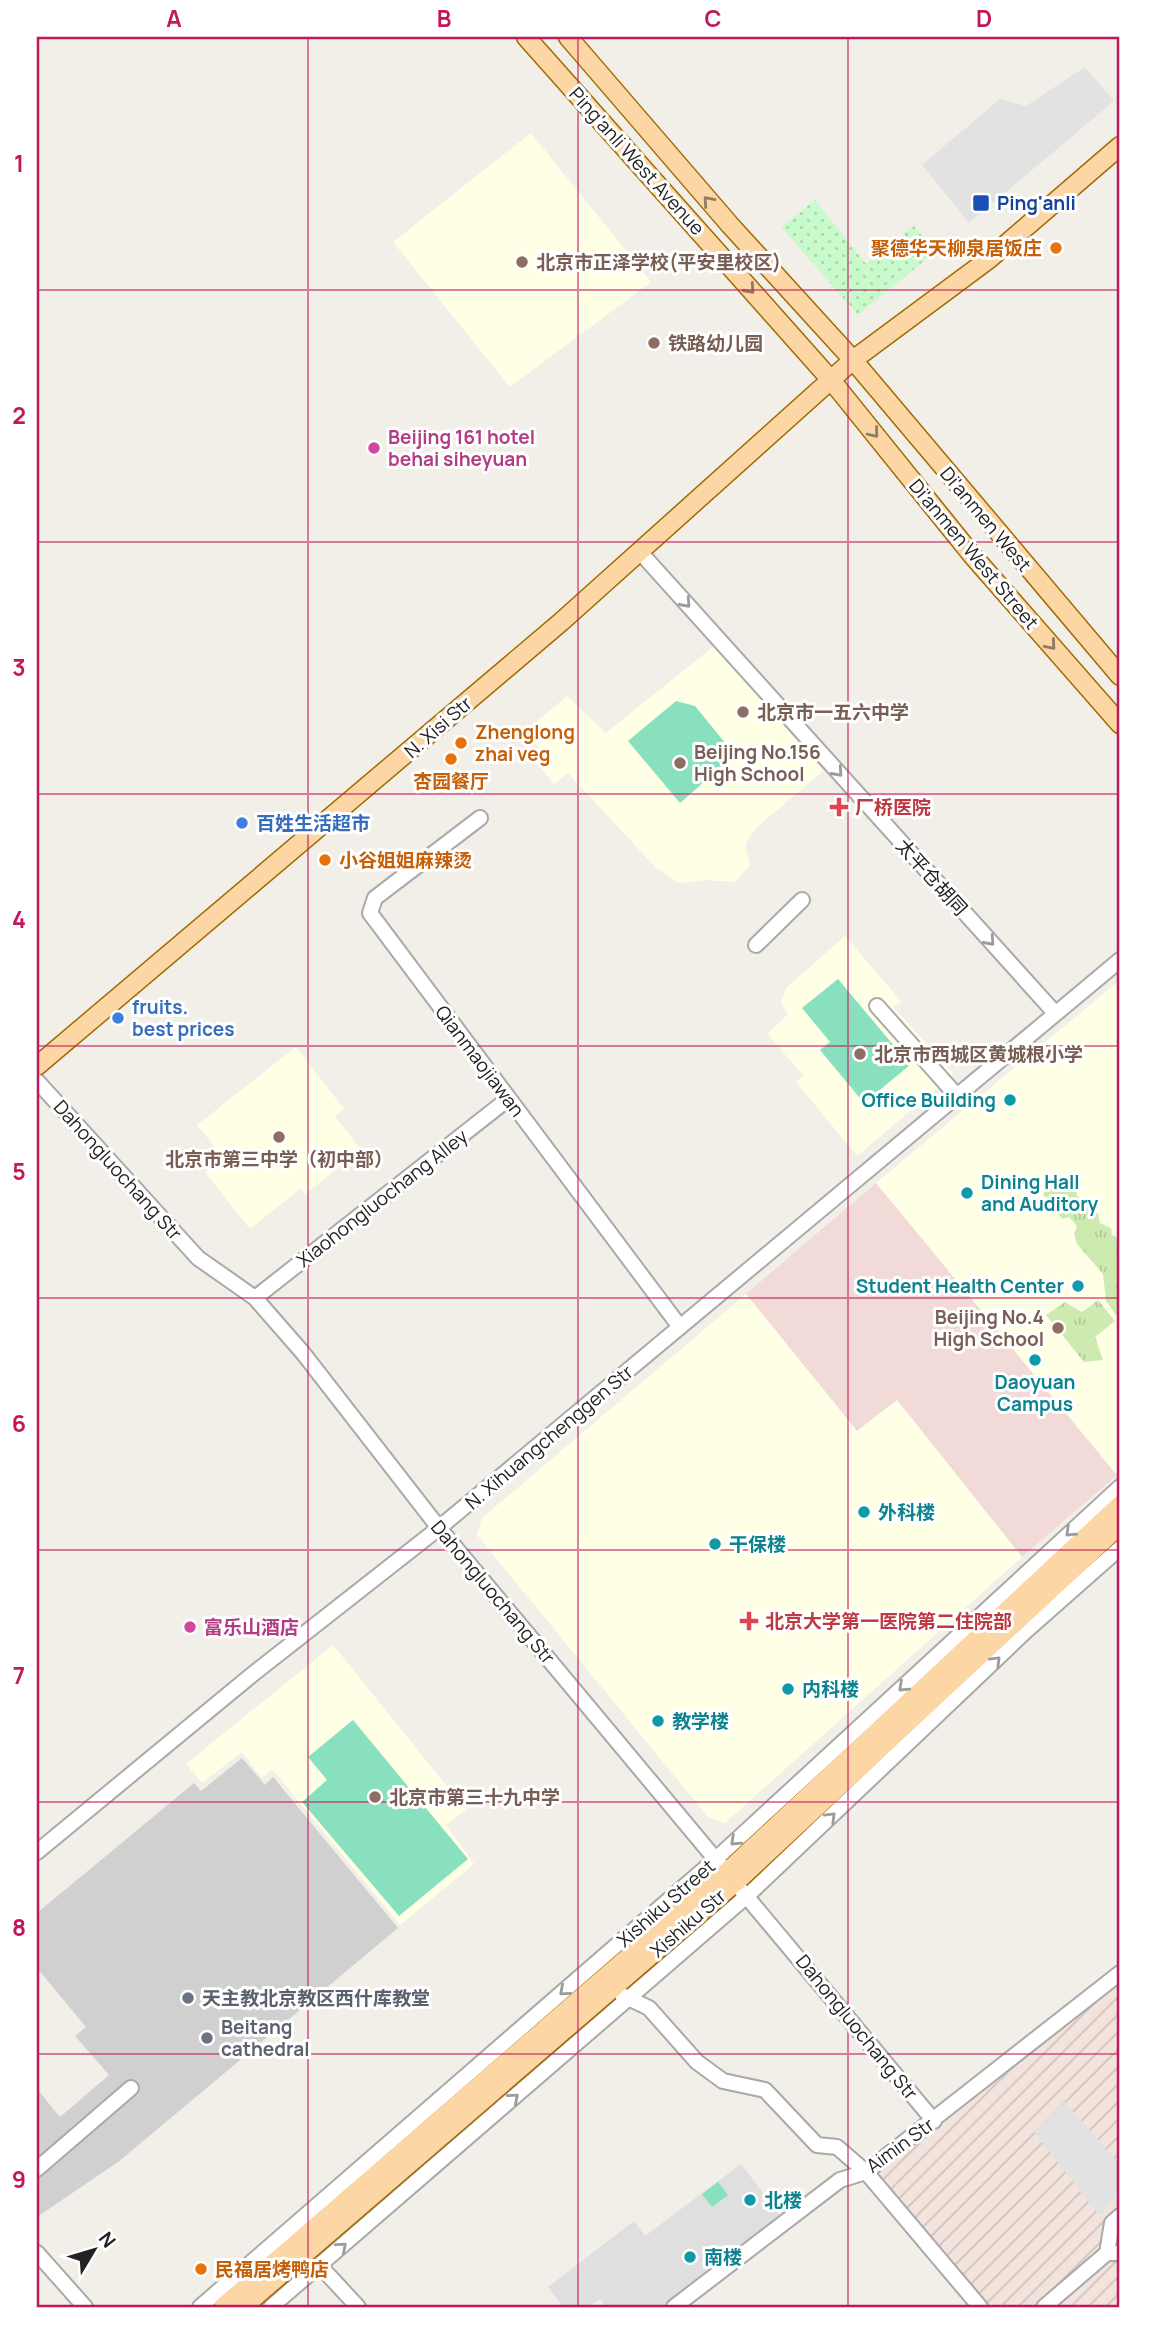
<svg xmlns="http://www.w3.org/2000/svg" width="1157" height="2344" font-family="Manrope,'Noto Sans SC',sans-serif">
	<style>
		.residential { fill: #e0dfdf }
		.commercial { fill: #f2dad9 }
		.education { fill: #ffffe5 }
		.religious { fill: #d0d0d0 }
		.military { fill: url(#military-furrows) }
		.grass { fill: url(#grass-tufts) }
		.park { fill: url(#park-dots) }
		.pitch { fill: #88e0be }
		.parking { fill: #e2e2e2 }
		.lines { fill: none; stroke-linecap: round; stroke-linejoin: round }
		.minor-casing { stroke: #a9a9a9; stroke-width: 18 }
		.major-casing { stroke: #a06b00; stroke-width: 21 }
		.minor { stroke: #fff; stroke-width: 14 }
		.major { stroke: #fcd6a4; stroke-width: 18 }
		.oneway { stroke: #8f7c63 }
		.oneway2 { stroke: #9c9c9c }
		.grid { fill: none; stroke: #c2185b; stroke-width: 2; stroke-opacity: 0.55 }
		.transit-dot { fill: #1a4fb4; stroke: #fff; stroke-width: 2.5 }
		.food-dot { fill: #e8710a; stroke: #fff; stroke-width: 2.5 }
		.education-dot { fill: #8d6e63; stroke: #fff; stroke-width: 2.5 }
		.hotel-dot { fill: #d1479c; stroke: #fff; stroke-width: 2.5 }
		.health-dot { fill: #e0444e; stroke: #fff; stroke-width: 2.5 }
		.shop-dot { fill: #3f7fe0; stroke: #fff; stroke-width: 2.5 }
		.culture-dot { fill: #0f9aa8; stroke: #fff; stroke-width: 2.5 }
		.worship-dot { fill: #6b7280; stroke: #fff; stroke-width: 2.5 }
		.labels { text-anchor: middle; dominant-baseline: central; stroke-width: 6; stroke-linejoin: round; paint-order: stroke }
		.street-label { font-size: 19px; fill: #222; stroke: #fff }
		.transit-label { font-size: 19px; font-weight: bold; fill: #164399; stroke: #fff; text-anchor: start }
		.food-label { font-size: 19px; font-weight: bold; fill: #c56008; stroke: #fff; text-anchor: start }
		.education-label { font-size: 19px; font-weight: bold; fill: #785e54; stroke: #fff; text-anchor: start }
		.hotel-label { font-size: 19px; font-weight: bold; fill: #b23c85; stroke: #fff; text-anchor: start }
		.health-label { font-size: 19px; font-weight: bold; fill: #be3a42; stroke: #fff; text-anchor: start }
		.shop-label { font-size: 19px; font-weight: bold; fill: #366cbe; stroke: #fff; text-anchor: start }
		.culture-label { font-size: 19px; font-weight: bold; fill: #0d838f; stroke: #fff; text-anchor: start }
		.worship-label { font-size: 19px; font-weight: bold; fill: #5b616d; stroke: #fff; text-anchor: start }
		.neatline { fill: none; stroke: #c2185b; stroke-width: 2.5 }
		.grid-label { font-size: 23px; text-anchor: middle; font-weight: bold; fill: #c2185b }
	</style>
	<defs>
		<pattern id="military-furrows" width="10" height="10" patternUnits="userSpaceOnUse" patternTransform="scale(1.75)"><rect width="10" height="10" fill="#f3e3dd"/><path d="M-1 1l2-2M0 10L10 0M9 11l2-2" fill="none" stroke="#d0c2bd"/></pattern>
		<pattern id="grass-tufts" width="24" height="20" patternUnits="userSpaceOnUse" patternTransform="scale(1.75)"><rect width="24" height="20" fill="#cdebb0"/><path d="M3 7l-1-3M5 7V3M7 7l1-3M15 17l-1-3M17 17v-4M19 17l1-3" fill="none" stroke="#b0c997"/></pattern>
		<pattern id="park-dots" width="8" height="8" patternUnits="userSpaceOnUse" patternTransform="scale(1.75)"><rect width="8" height="8" fill="#c8facc"/><path d="M2 2h.1M6 6h.1" fill="none" stroke="#acd6af" stroke-width="1.8" stroke-linecap="round"/></pattern>
	</defs>
	<rect width="100%" height="100%" fill="#f2efe9"/>
	<!-- residential -->
	<path class="residential" d="M741,2164l42,55 -117,88h-60l-6,-8 -12,8h-25l-15,-20 86,-66 11,15z"/>
	<!-- commercial -->
	<path class="commercial" d="M876,1183l241,292 -95,82 -125,-157 -40,31 -111,-137z"/>
	<!-- education -->
	<g class="education">
		<path d="M531,133l120,149 -141,105 -117,-145z"/>
		<path d="M714,646l109,125 -67,57 -11,16 5,21 -15,17 -30,-2 -21,3 -7,-1 -21,-14 -88,-95 -14,11 -14,-18 8,-6 -22,-29 41,-35 39,37z"/>
		<path d="M845,936l56,65 -8,6 61,67 -97,82 -61,-74 7,-7 -36,-41 21,-20 -7,-11 5,-15z"/>
		<path d="M1120,980v492l-3,3 -241,-292z"/>
		<path d="M296,1047l48,62 -9,7 26,34 -56,44 -5,-5 -50,40 -45,-57 18,-15 -26,-32z"/>
		<path d="M746,1294l111,137 40,-31 125,157 -297,266 -17,-6 -231,-282 5,-17z"/>
		<path d="M333,1645l133,165 -20,15 28,39 -74,61 -128,-156 -10,9 -20,-26 -40,31 -16,-19z"/>
	</g>
	<!-- religious -->
	<path class="religious" d="M242,1758l23,27 8,-8 125,151 -280,234 -81,55v-80l3,-2 -3,-4v-42l23,28 49,-42 -34,-39 11,-9 -49,-59v-55l157,-130 7,8z"/>
	<!-- military -->
	<path class="military" d="M1120,1982v325h-148l-107,-123z"/>
	<!-- grass -->
	<g class="grass">
		<path d="M1068,1182l8,3 1,11 9,4 3,9 9,4 2,10 11,5 1,7 8,3 -2,80 -12,-17 -3,-27 -26,-30 -3,-10 3,-8 -8,-9 -7,2 -19,-25 6,-9 11,3z"/>
		<path d="M1098,1300l17,21 -20,16 8,23 -19,2 -38,-47 19,-13 17,10z"/>
	</g>
	<!-- park -->
	<path class="park" d="M815,200l51,64 48,-38 21,26 -77,63 -77,-88z"/>
	<!-- pitch -->
	<g class="pitch">
		<path d="M676,701l19,5 40,49 -55,48 -52,-62z"/>
		<path d="M838,979l72,86 -46,38 -44,-53 10,-8 -28,-34z"/>
		<path d="M353,1720l115,139 -69,57 -97,-114 25,-22 -19,-23z"/>
		<path d="M718,2182l10,13 -16,12 -10,-13z"/>
	</g>
	<!-- parking -->
	<g class="parking">
		<path d="M1085,67l29,34 -145,122 -47,-58 78,-66 26,7z"/>
		<path d="M1065,2102l55,63v26l-20,25 -66,-84z"/>
	</g>
	<g class="lines">
		<defs>
			<g id="minor">
				<path d="M640,552l415,461"/>
				<path d="M480,818l-105,80 -5,15 310,414"/>
				<path d="M756,945l46,-45"/>
				<path d="M877,1006l80,90"/>
				<path d="M37,1081l161,177 57,40 48,55 136,175 495,593"/>
				<path d="M255,1298l253,-199"/>
				<path d="M37,1852l216,-178 186,-146 681,-568"/>
				<path d="M622,1995l27,13 48,54 26,19 42,9 52,55 20,2 29,25 114,135"/>
				<path d="M37,2169l94,-81"/>
				<path d="M37,2253l48,54"/>
				<path d="M1107,2253l5,-30 8,-7"/>
				<path d="M320,2266l38,41"/>
				<path d="M200,2307l517,-449 403,-371"/>
				<path d="M271,2307l477,-412 279,-265 93,-82"/>
				<path d="M674,2307l166,-127 26,-8 254,-199"/>
				<path d="M1044,2307l63,-54h13"/>
			</g>
			<g id="major">
				<path d="M526,37l305,343 141,175 148,169"/>
				<path d="M568,37l162,188 123,135 267,316"/>
				<path d="M37,1066l524,-444 292,-262 136,-101 131,-113"/>
				<path d="M223,2307l505,-436 392,-366"/>
				<path d="M243,2307l494,-426 383,-356"/>
			</g>
		</defs>
		<!-- minor casing -->
		<use href="#minor" class="minor-casing"/>
		<!-- major casing -->
		<use href="#major" class="major-casing"/>
		<!-- minor -->
		<use href="#minor" class="minor"/>
		<!-- major -->
		<use href="#major" class="major"/>
	</g>
	<!-- one-way arrows -->
	<defs><path id="oneway-chevron" d="M-2-3.5L2.5 0L-2 3.5" fill="none" stroke-width="1.6" stroke-linecap="round" stroke-linejoin="round" transform="scale(1.75)"/></defs>
	<g class="oneway">
		<use href="#oneway-chevron" transform="translate(708 201) rotate(-131)"/>
		<use href="#oneway-chevron" transform="translate(750 289) rotate(48)"/>
		<use href="#oneway-chevron" transform="translate(874 433) rotate(51)"/>
		<use href="#oneway-chevron" transform="translate(1051 645) rotate(49)"/>
	</g>
	<g class="oneway2">
		<use href="#oneway-chevron" transform="translate(686 603) rotate(48)"/>
		<use href="#oneway-chevron" transform="translate(838 772) rotate(48)"/>
		<use href="#oneway-chevron" transform="translate(990 941) rotate(48)"/>
		<use href="#oneway-chevron" transform="translate(1070 1532) rotate(137)"/>
		<use href="#oneway-chevron" transform="translate(996 1661) rotate(-44)"/>
		<use href="#oneway-chevron" transform="translate(903 1687) rotate(137)"/>
		<use href="#oneway-chevron" transform="translate(831 1817) rotate(-44)"/>
		<use href="#oneway-chevron" transform="translate(735 1841) rotate(137)"/>
		<use href="#oneway-chevron" transform="translate(564 1991) rotate(139)"/>
		<use href="#oneway-chevron" transform="translate(514 2098) rotate(-41)"/>
		<use href="#oneway-chevron" transform="translate(342 2247) rotate(-41)"/>
	</g>
	<!-- grid -->
	<path class="grid" d="M308,37v2270M578,37v2270M848,37v2270M37,290h1083M37,542h1083M37,794h1083M37,1046h1083M37,1298h1083M37,1550h1083M37,1802h1083M37,2054h1083"/>
	<!-- markers -->
	<rect class="transit-dot" x="972" y="194" width="18" height="18" rx="3.5"/>
	<g class="food-dot">
		<circle cx="1056" cy="248" r="7"/>
		<circle cx="461" cy="743" r="7"/>
		<circle cx="451" cy="759" r="7"/>
		<circle cx="325" cy="860" r="7"/>
		<circle cx="201" cy="2269" r="7"/>
	</g>
	<g class="education-dot">
		<circle cx="522" cy="262" r="7"/>
		<circle cx="654" cy="343" r="7"/>
		<circle cx="743" cy="712" r="7"/>
		<circle cx="680" cy="763" r="7"/>
		<circle cx="860" cy="1054" r="7"/>
		<circle cx="279" cy="1137" r="7"/>
		<circle cx="1058" cy="1328" r="7"/>
		<circle cx="375" cy="1797" r="7"/>
	</g>
	<g class="hotel-dot">
		<circle cx="374" cy="448" r="7"/>
		<circle cx="190" cy="1627" r="7"/>
	</g>
	<g class="health-dot">
		<path d="M835.5 796.5h7v7h7v7h-7v7h-7v-7h-7v-7h7z"/>
		<path d="M745.5 1610.5h7v7h7v7h-7v7h-7v-7h-7v-7h7z"/>
	</g>
	<g class="shop-dot">
		<circle cx="242" cy="823" r="7"/>
		<circle cx="118" cy="1018" r="7"/>
	</g>
	<g class="culture-dot">
		<circle cx="1010" cy="1100" r="7"/>
		<circle cx="967" cy="1193" r="7"/>
		<circle cx="1078" cy="1286" r="7"/>
		<circle cx="1035" cy="1360" r="7"/>
		<circle cx="864" cy="1512" r="7"/>
		<circle cx="715" cy="1544" r="7"/>
		<circle cx="788" cy="1689" r="7"/>
		<circle cx="658" cy="1721" r="7"/>
		<circle cx="750" cy="2200" r="7"/>
		<circle cx="690" cy="2257" r="7"/>
	</g>
	<g class="worship-dot">
		<circle cx="188" cy="1998" r="7"/>
		<circle cx="207" cy="2038" r="7"/>
	</g>
	<g class="labels">
		<!-- street labels -->
		<g class="street-label">
			<text transform="translate(637 161) rotate(48)">Ping'anli West Avenue</text>
			<text transform="translate(986 519) rotate(50)">Di'anmen West</text>
			<text transform="translate(974 554) rotate(50)">Di'anmen West Street</text>
			<text transform="translate(438 727) rotate(-41)">N. Xisi Str</text>
			<text transform="translate(932 877) rotate(48)">太平仓胡同</text>
			<text transform="translate(480 1061) rotate(53)">Qianmaojiawan</text>
			<text transform="translate(118 1170) rotate(48)">Dahongluochang Str</text>
			<text transform="translate(382 1198) rotate(-38)">Xiaohongluochang Alley</text>
			<text transform="translate(549 1437) rotate(-40)">N. Xihuangchenggen Str</text>
			<text transform="translate(493 1592) rotate(50)">Dahongluochang Str</text>
			<text transform="translate(666 1903) rotate(-41)">Xishiku Street</text>
			<text transform="translate(688 1923) rotate(-41)">Xishiku Str</text>
			<text transform="translate(857 2027) rotate(51)">Dahongluochang Str</text>
			<text transform="translate(900 2145) rotate(-36)">Aimin Str</text>
		</g>
		<!-- transit labels -->
		<g class="transit-label">
			<text x="997" y="203">Ping'anli</text>
		</g>
		<!-- food labels -->
		<g class="food-label">
			<text x="1042" y="248" text-anchor="end">聚德华天柳泉居饭庄</text>
			<text x="475" y="732">Zhenglong<tspan x="475" dy="22">zhai veg</tspan></text>
			<text x="451" y="781" text-anchor="middle">杏园餐厅</text>
			<text x="339" y="860">小谷姐姐麻辣烫</text>
			<text x="215" y="2269">民福居烤鸭店</text>
		</g>
		<!-- education labels -->
		<g class="education-label">
			<text x="536" y="262">北京市正泽学校(平安里校区)</text>
			<text x="668" y="343">铁路幼儿园</text>
			<text x="757" y="712">北京市一五六中学</text>
			<text x="694" y="752">Beijing No.156<tspan x="694" dy="22">High School</tspan></text>
			<text x="874" y="1054">北京市西城区黄城根小学</text>
			<text x="279" y="1159" text-anchor="middle">北京市第三中学（初中部）</text>
			<text x="1044" y="1317" text-anchor="end">Beijing No.4<tspan x="1044" dy="22">High School</tspan></text>
			<text x="389" y="1797">北京市第三十九中学</text>
		</g>
		<!-- hotel labels -->
		<g class="hotel-label">
			<text x="388" y="437">Beijing 161 hotel<tspan x="388" dy="22">behai siheyuan</tspan></text>
			<text x="204" y="1627">富乐山酒店</text>
		</g>
		<!-- health labels -->
		<g class="health-label">
			<text x="855" y="807">厂桥医院</text>
			<text x="765" y="1621">北京大学第一医院第二住院部</text>
		</g>
		<!-- shop labels -->
		<g class="shop-label">
			<text x="256" y="823">百姓生活超市</text>
			<text x="132" y="1007">fruits.<tspan x="132" dy="22">best prices</tspan></text>
		</g>
		<!-- culture labels -->
		<g class="culture-label">
			<text x="996" y="1100" text-anchor="end">Office Building</text>
			<text x="981" y="1182">Dining Hall<tspan x="981" dy="22">and Auditory</tspan></text>
			<text x="1064" y="1286" text-anchor="end">Student Health Center</text>
			<text x="1035" y="1382" text-anchor="middle">Daoyuan<tspan x="1035" dy="22">Campus</tspan></text>
			<text x="878" y="1512">外科楼</text>
			<text x="729" y="1544">干保楼</text>
			<text x="802" y="1689">内科楼</text>
			<text x="672" y="1721">教学楼</text>
			<text x="764" y="2200">北楼</text>
			<text x="704" y="2257">南楼</text>
		</g>
		<!-- worship labels -->
		<g class="worship-label">
			<text x="202" y="1998">天主教北京教区西什库教堂</text>
			<text x="221" y="2027">Beitang<tspan x="221" dy="22">cathedral</tspan></text>
		</g>
	</g>
	<!-- border -->
	<rect width="1157" height="2344" fill="none" stroke="#ffffff" stroke-width="77"/>
	<!-- north arrow -->
	<g transform="translate(94 2250) rotate(52)" stroke="#ffffff" stroke-width="5" paint-order="stroke">
	<path d="M0-5L12 26L0 18L-12 26Z" fill="#222222"/>
	<text y="-10" font-size="19" font-weight="bold" text-anchor="middle" fill="#222222">N</text>
	</g>
	<rect x="38" y="38" width="1080" height="2268" class="neatline"/>
	<g class="grid-label">
		<text x="174" y="27">A</text>
		<text x="444" y="27">B</text>
		<text x="713" y="27">C</text>
		<text x="984" y="27">D</text>
		<text x="19" y="172">1</text>
		<text x="19" y="424">2</text>
		<text x="19" y="676">3</text>
		<text x="19" y="928">4</text>
		<text x="19" y="1180">5</text>
		<text x="19" y="1432">6</text>
		<text x="19" y="1684">7</text>
		<text x="19" y="1936">8</text>
		<text x="19" y="2188">9</text>
	</g>
</svg>
